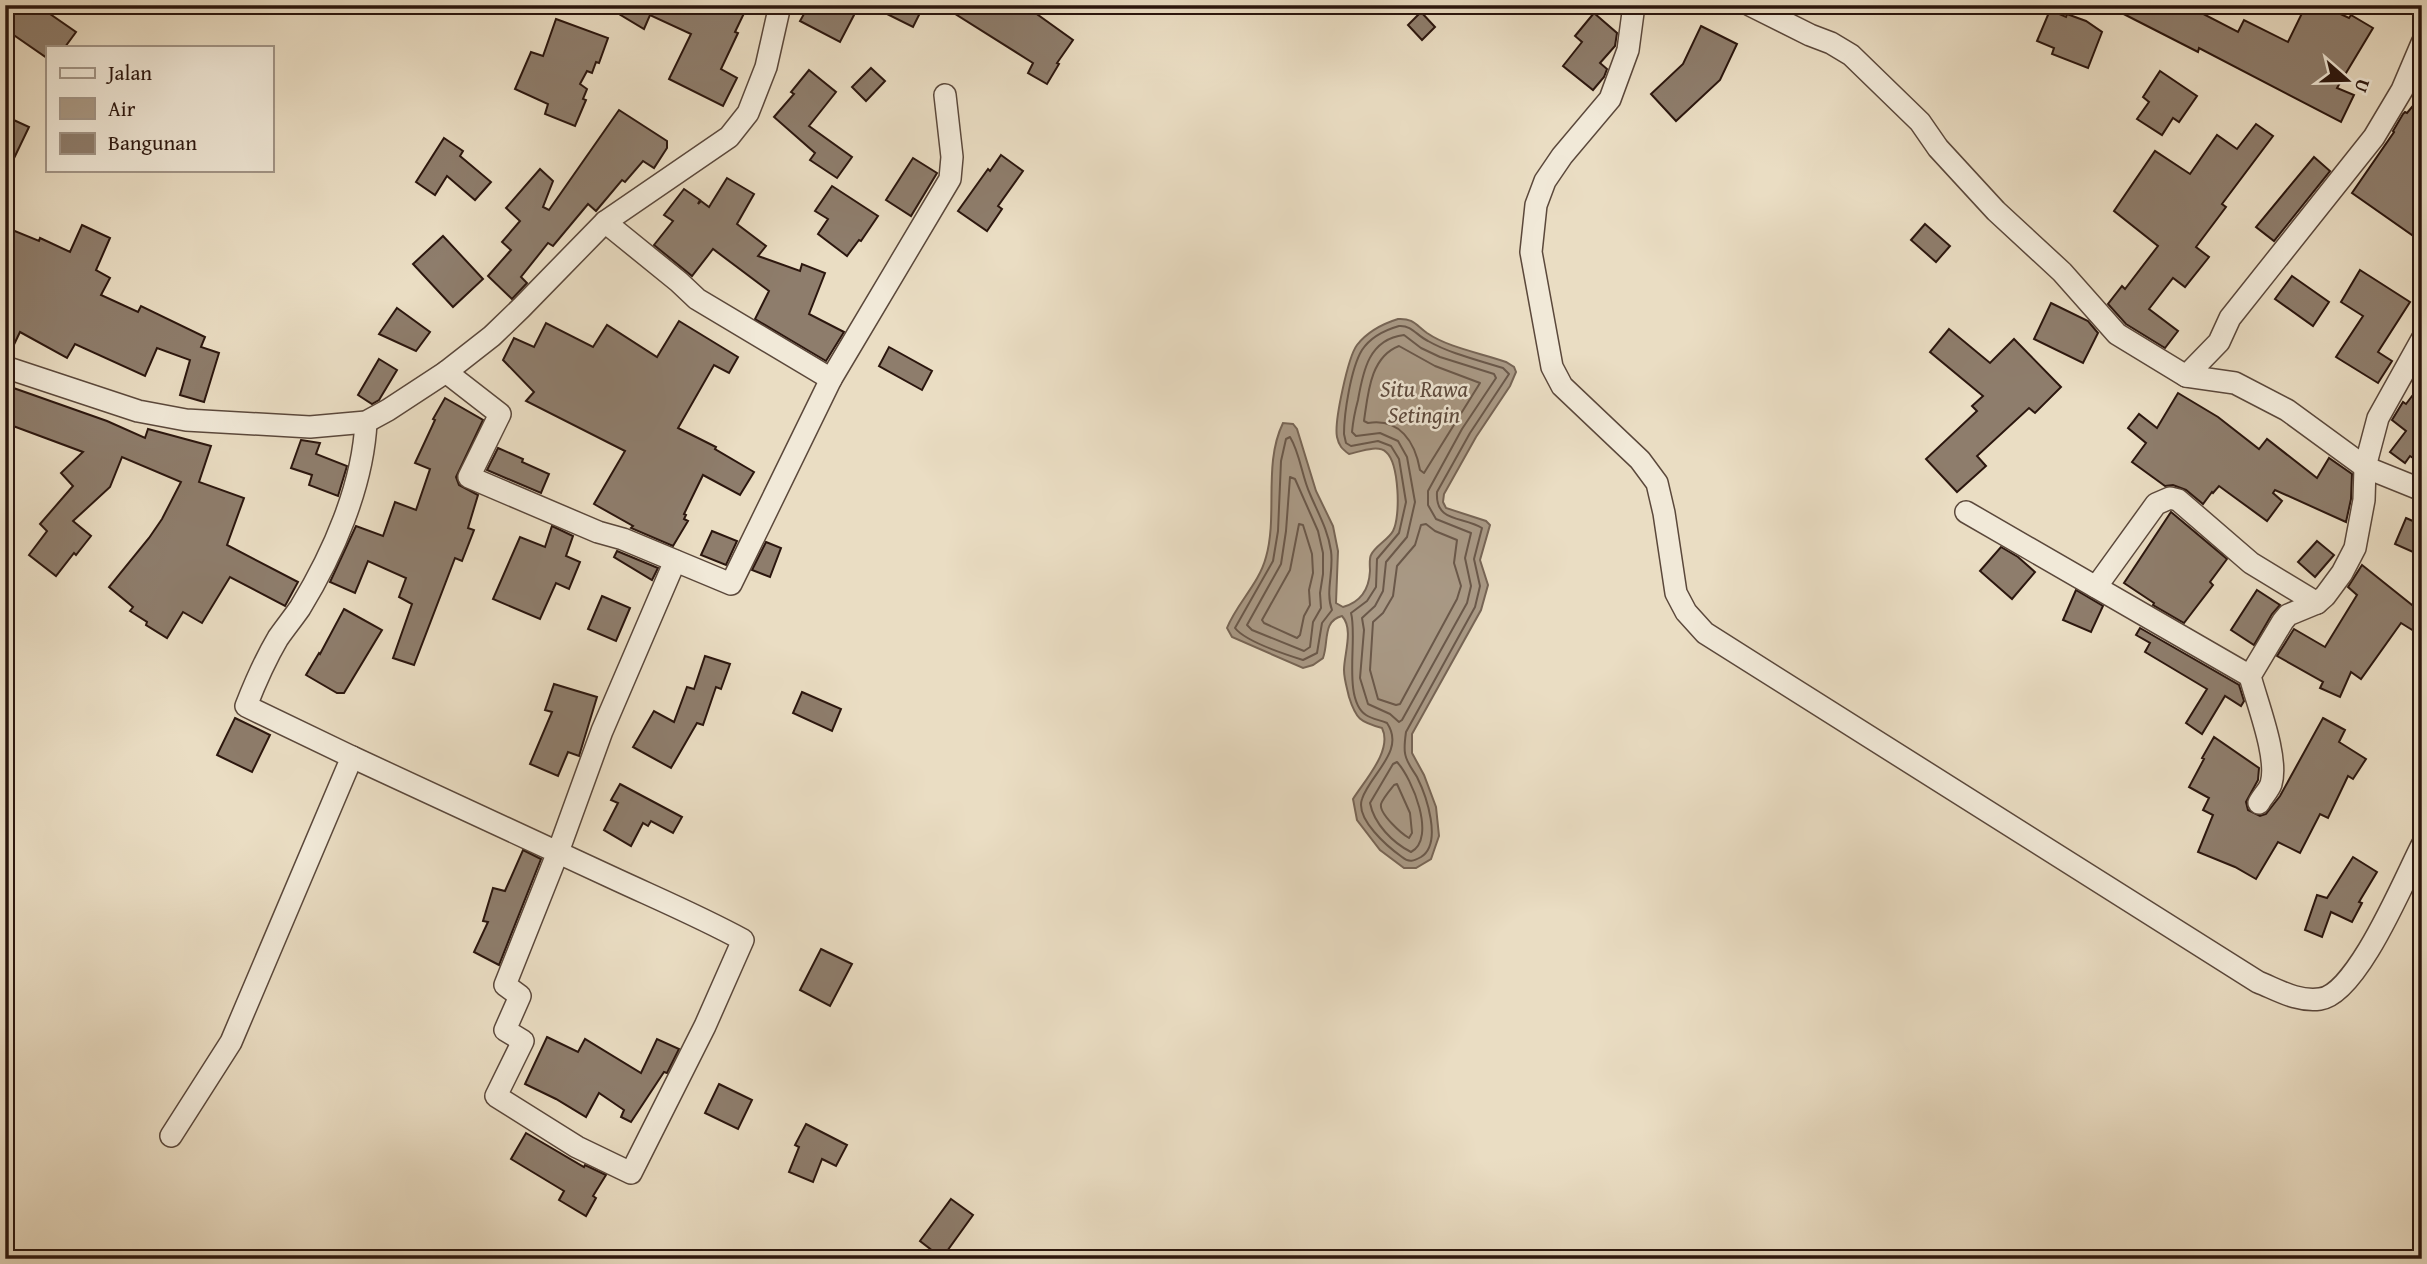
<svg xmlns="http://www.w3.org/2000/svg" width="2427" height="1264" font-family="'Gentium Book Plus',serif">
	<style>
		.water { fill: #a99985; stroke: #776555; stroke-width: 2 }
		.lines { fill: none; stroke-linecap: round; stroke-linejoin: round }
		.shore { stroke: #6a584a; stroke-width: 2 }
		.building { fill: #8e7d6c; stroke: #2b160e; stroke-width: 2 }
		.street-casing { stroke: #5b483b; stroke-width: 24 }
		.street { stroke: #f1e9d8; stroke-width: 21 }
		.labels { text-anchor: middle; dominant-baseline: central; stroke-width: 5; stroke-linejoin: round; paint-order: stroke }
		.water-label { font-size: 23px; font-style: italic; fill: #5d4a3e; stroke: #f1e9d8 }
	</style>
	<rect width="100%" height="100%" fill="#eaddc3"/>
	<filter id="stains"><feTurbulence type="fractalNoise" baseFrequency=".00286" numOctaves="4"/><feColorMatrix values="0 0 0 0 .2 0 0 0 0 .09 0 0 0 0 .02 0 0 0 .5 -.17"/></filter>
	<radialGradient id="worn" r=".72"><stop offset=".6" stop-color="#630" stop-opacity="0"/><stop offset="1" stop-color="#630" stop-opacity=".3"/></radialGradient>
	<!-- water -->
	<path class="water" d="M1398,319c15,-1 18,6 29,14 22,15 54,20 79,29l8,5 2,5 -6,14 -34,51 -32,57 -1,8 3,6 40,13 4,4 -10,35 8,25 -7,25 -69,124v19l12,22 12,32 3,29 -8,23 -15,9h-12l-24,-18 -23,-30 -4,-21c12,-19 40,-49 29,-71 -22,-6 -26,-9 -33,-31 -2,-9 -5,-18 -5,-27 0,-16 10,-41 -2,-54 -20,5 -13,26 -19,42l-10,7 -10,3 -71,-31 -5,-9c10,-25 32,-44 39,-71 12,-42 -3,-93 17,-134l10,1 4,5 19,62 17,35 5,25 -2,52 7,4c18,-5 26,-17 27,-36 0,-4 -1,-12 1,-16 4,-9 17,-15 22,-24 8,-15 6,-68 -7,-79 -8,-8 -27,0 -37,2 -7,-5 -10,-8 -12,-17 -3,-15 11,-80 20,-92 11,-14 25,-21 41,-26z"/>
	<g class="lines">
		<!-- shore -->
		<g class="shore">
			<path d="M1399,326c13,-1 18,10 29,15 23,13 50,19 75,27l6,6 -39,59 -33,59c-2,31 26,24 45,36l-8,31 6,27 -5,21 -69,125c-1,7 -2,15 -1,21 1,9 8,17 12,24 9,18 26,66 4,80 -7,4 -12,6 -19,0 -14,-10 -47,-38 -40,-58 8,-25 44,-48 25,-76 -7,-3 -15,-4 -21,-8 -24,-16 -8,-77 -15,-102l16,-12 9,-14 1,-28 22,-26 7,-31 -7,-43 -8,-13 -13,-5 -27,5 -5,-3 -2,-9c0,-21 7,-66 18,-84 8,-12 23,-20 37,-24z"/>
			<path d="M1404,335l17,13 19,9 54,17 2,4 -34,51 -34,62v14l8,14 35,14 -6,25 6,28 -4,17 -65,117 -3,2 -9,-8 -22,-10 -8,-26 4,-48 -2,-12 13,-12 8,-15 3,-29 21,-25 8,-35 -8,-45 -9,-16 -18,-8 -24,3 -4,-4c1,-11 3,-21 6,-32 5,-29 11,-61 46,-65z"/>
			<path d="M1399,346l36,20 45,17 -56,90 -4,-3c-5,-28 -20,-52 -52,-47l-4,-2c4,-27 6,-64 35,-75z"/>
			<path d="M1290,437c10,16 12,40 20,57 8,19 18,36 21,57 3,20 -6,41 1,59l-10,13 -5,30 -14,7c-16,-5 -58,-19 -68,-32l38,-67 5,-30 3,-70 5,-22z"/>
			<path d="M1290,477l5,2 23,52 5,22v21l-3,19 1,15 -8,14 -3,25 -6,4 -52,-21 -5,-5 34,-61 5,-33z"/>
			<path d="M1299,524l4,1 9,29 1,19 -4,17 1,15 -6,11 -4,19 -3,3 -33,-15 -2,-3 28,-50z"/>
			<path d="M1426,524l9,7 22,9 -3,23 7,23 -4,13 -57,105 -4,1 -18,-6 -8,-29 3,-48 10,-9 10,-17 4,-30 18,-21 6,-20z"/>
			<path d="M1397,762c15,16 40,76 14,90 -18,-9 -37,-28 -41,-49l23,-39z"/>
			<path d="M1397,784l13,29 2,20 -3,5c-7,-4 -30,-24 -28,-34 2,-6 9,-14 13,-19z"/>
		</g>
	</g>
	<!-- building -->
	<g class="building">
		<path d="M5,5h32l39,27 -11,15h-18v11l-42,-29z"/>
		<path d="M604,5h144l-13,27 3,1 -17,36 16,9 -14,28 -54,-27 22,-45 -41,-19 -6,14z"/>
		<path d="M809,5h44l-4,7 5,3 -14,27 -40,-21z"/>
		<path d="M869,5h55l-11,22z"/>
		<path d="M941,5h98l-5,7 39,28 -16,23 2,1 -12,20 -19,-11 5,-10z"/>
		<path d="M2106,5h80l52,27 6,-12 44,22 18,-37h15l28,13 2,-3 22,13 -36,60 17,7 -13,27 -142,-74 -1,4z"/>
		<path d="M2050,10l16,7 1,-3 19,7 16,11 -14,36 -36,-14 2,-6 -17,-7z"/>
		<path d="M1421,12l14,15 -13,13 -14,-15z"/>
		<path d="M1594,13l23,20 -2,13 -15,17 7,6 -3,8 -11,13 -30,-24 19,-24 -7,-6z"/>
		<path d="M556,19l52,19 -9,25 -3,-1 -4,11 -5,-2 -7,13 7,5 -4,10 3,1 -11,26 -30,-12 3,-10 -33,-15 16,-37 12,4z"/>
		<path d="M1701,26l36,18 -17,36 -44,41 -25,-27 32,-30z"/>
		<path d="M871,68l14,13 -19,20 -14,-14z"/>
		<path d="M809,70l27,22 -27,34 43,31 -15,21 -27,-18 5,-7 -41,-36 20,-23 -3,-2z"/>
		<path d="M2160,71l37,25 -18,26 -6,-4 -11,17 -25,-16 12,-17 -6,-5z"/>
		<path d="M2422,95v147l-70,-49 42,-61 -1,-1 10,-17 2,-2 2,1z"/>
		<path d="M619,110l48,31v7l-13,20 -11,-7 -18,21 -3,-2 -26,31 -8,-7 -35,42 -5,-3 -27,34 6,6 -15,16 -24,-23 23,-26 -9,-8 18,-21 -14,-13 34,-39 13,12 -10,26 6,3z"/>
		<path d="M5,116l24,11 -24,50z"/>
		<path d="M2256,124l17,12 -51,68 4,3 -30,40 13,10 -24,30 -12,-9 -24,31 29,22 -13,17 -39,-24 -18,-20 14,-18 3,3 33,-43 -44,-35 41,-60 35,23 27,-39 20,14z"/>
		<path d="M444,138l19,13 -3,5 31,26 -16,18 -28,-24 -12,19 -19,-13z"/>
		<path d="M1001,155l22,16 -25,35 4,3 -15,22 -29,-20 30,-42 2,2z"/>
		<path d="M2314,157l16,14 -56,70 -18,-14z"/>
		<path d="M913,158l24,15 -26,43 -25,-16z"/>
		<path d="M727,178l27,16 -17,30 29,22 -8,10 42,15 2,-7 23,9 -16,41 35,18 -18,29 -71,-42 14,-28 -56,-42 -21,27 -38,-31 19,-24 -9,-6 20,-26 16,11 -2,4 3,-3 8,6z"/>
		<path d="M832,186l46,30 -17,25 -2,-1 -12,16 -29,-22 10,-15 -13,-8z"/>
		<path d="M1925,224l25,22 -14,16 -25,-22z"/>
		<path d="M82,225l28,13 -14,32 14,8 -9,17 37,17 3,-6 64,31 -4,10 18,6 -15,49 -24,-7 10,-35 -33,-12 -12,28 -70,-32 -8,14 -47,-26 -11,23 -4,-1v-127l34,14 1,-3 30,14z"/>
		<path d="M443,236l40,43 -30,28 -40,-43z"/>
		<path d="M2360,270l50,32 -32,50 14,9 -14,22 -42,-26 27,-41 -22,-14z"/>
		<path d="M2292,276l37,26 -16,24 -38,-27z"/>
		<path d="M2051,303l37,18 10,12 -15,30 -49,-24z"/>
		<path d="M397,308l33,24 -14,19 -37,-17z"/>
		<path d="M679,321l59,36 -9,16 -15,-8 -36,63 38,19 -1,2 39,23 -14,23 -37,-20 -19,39 2,1 -2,4 4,2 -15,25 -42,-18 2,-2 -39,-22 31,-53 -99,-50 8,-9 -31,-32 11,-22 20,9 12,-24 47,24 14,-22 50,32z"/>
		<path d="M1949,329l41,34 24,-24 47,48 -26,26 -6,-5 -52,48 9,10 -29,26 -31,-33 51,-48 -5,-5 11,-10 -53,-44z"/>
		<path d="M889,347l43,24 -10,19 -43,-24z"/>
		<path d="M379,359l18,11 -18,30 -7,4 -14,-9z"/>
		<path d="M2422,383v81l-12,-8 -5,7 -15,-11 16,-21 -14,-11 11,-18 3,2z"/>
		<path d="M5,385l102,36 38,17 3,-9 63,17 -12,36 45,16 -17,47 71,37 -13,24 -55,-29 -28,46 -19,-11 -16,26 -21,-13 1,-3 -17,-11 3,-4 -24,-20 40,-49 13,-19 19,-37 -59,-25 -12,30 -37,34 18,15 -15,19 -2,-2 -18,23 -27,-21 18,-24 -7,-7 33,-38 -12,-13 22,-21 -78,-29z"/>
		<path d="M2178,393l40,24 41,32 8,-10 50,39 12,-20 23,16 -1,25 -5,23 -71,-32 -2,3 9,8 -15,20 -48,-35 -6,7 -1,-1 -9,12 -17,-14 -13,-5 -8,1 -33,-24 14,-19 -18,-15 11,-14 18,14z"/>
		<path d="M445,398l38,22 -27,57 3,8 19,10 -10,33 6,2 -12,31 -7,-3 -41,107 -21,-7 19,-54 -13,-7 7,-19 -38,-17 -13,32 -25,-11 26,-56 27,10 12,-34 21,8 14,-41 -15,-6 20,-43 -2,-1z"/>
		<path d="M301,440l19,3 -4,11 31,12 -9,30 -29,-11 3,-10 -21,-7z"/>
		<path d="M498,448l25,11 -1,3 27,12 -8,19 -54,-23z"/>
		<path d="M2171,512l56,47 -17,23 3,3 -29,38 -31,-18 1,-2 -30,-20z"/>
		<path d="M2406,518l16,7v31l-27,-12z"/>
		<path d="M552,526l21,10 -7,20 14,6 -11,27 -13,-6 -16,36 -47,-20 27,-62 25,10z"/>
		<path d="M712,531l25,10 -11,24 -25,-10z"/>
		<path d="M2317,541l17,14 -19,22 -17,-15z"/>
		<path d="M766,542l15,6 -11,29 -18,-7z"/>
		<path d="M2001,547l17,10 17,15 -23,27 -32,-28z"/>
		<path d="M617,551l41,17 -6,12 -38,-23z"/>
		<path d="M2362,565l60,48v23l-21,-13 -40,56 -10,-7 -11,25 -20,-9 3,-6 -46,-26 17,-27 31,18 32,-52 -9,-8z"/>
		<path d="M2076,590l27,16 -12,26 -28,-12z"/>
		<path d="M2257,590l23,15 -8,9 -18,31 -23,-15z"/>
		<path d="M602,596l28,12 -14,33 -28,-12z"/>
		<path d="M344,609l38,21 -38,63h-7l-31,-18 13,-22 1,1z"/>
		<path d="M2140,628l99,57 5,16 -3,5 -16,-10 -23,38 -16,-11 21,-34 -62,-37 5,-9 -14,-8z"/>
		<path d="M705,656l25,8 -9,25 -5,-2 -13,38 -6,-2 -26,45 -38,-21 21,-36 20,11 13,-35 7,2z"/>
		<path d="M554,684l43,13 -18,59 -11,-4 -10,24 -28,-12 22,-52 -7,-2z"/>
		<path d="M802,692l39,17 -9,22 -39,-18z"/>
		<path d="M235,718l35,17 -18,37 -35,-17z"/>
		<path d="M2323,718l22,12 -6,12 27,17 -13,20 -5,-3 -20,42 -8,-4 -20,39 -22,-11 -22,37 -21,-12 -37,-15 15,-37 -10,-5 6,-12 -20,-11 15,-28 -2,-1 12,-21 45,31 -1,12 -12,22 2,8 12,6 6,-2 14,-18z"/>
		<path d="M620,784l62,33 -9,16 -22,-12 -3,5 -5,-3 -12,23 -27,-16 14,-27 -7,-3z"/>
		<path d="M523,850l18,9 -42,106 -25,-13 14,-30 -5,-1 10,-33 12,3z"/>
		<path d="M2353,857l24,15 -18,30 3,1 -10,19 -21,-10 -9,25 -17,-7 12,-35 10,3z"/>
		<path d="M821,949l31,15 -22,42 -30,-16z"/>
		<path d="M547,1037l31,15 7,-13 56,34 16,-34 22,10 -12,24 -3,-1 -33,50 -10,-5 3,-7 -25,-17 -13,24 -30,-18 -31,-15z"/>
		<path d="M719,1084l33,16 -14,29 -33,-16z"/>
		<path d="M806,1124l41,21 -11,21 -14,-7 -9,23 -24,-10 10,-25 -4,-2z"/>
		<path d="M526,1133l58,34 1,-2 21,10 -13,21 3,2 -10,18 -27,-16 5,-9 -53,-32z"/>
		<path d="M951,1199l22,16 -31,43 -22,-17z"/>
	</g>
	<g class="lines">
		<defs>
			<g id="street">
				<path d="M1634,5l-6,45 -18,49 -48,57 -17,25 -9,24 -5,47 21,115 10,19 78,74 17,23 7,30 12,80 10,19 19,21 553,349c20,8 39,20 62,17 37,-4 85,-121 102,-154"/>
				<path d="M1750,5l60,30 21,8 20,12 69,67 18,26 58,63 66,61 55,62 69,42"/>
				<path d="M2422,43l-20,47 -28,47 -144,181 -11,24 -33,34 49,7 52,27 78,57 57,23"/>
				<path d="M605,222l74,60 18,17 134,80"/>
				<path d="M5,367l133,44 48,9 124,7 56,-5 22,-12 58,-38 46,-36 29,-28 84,-86 124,-85 19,-24 18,-46 14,-62"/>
				<path d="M446,372l54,42 -31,63 129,55 25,7 108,45 100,-205 119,-200 2,-22 -7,-62"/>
				<path d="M1966,512l284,164"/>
				<path d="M2096,587l60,-83 14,-6 8,2 73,63 66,40"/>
				<path d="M352,757c87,40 174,80 261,121 43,20 88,39 130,62l-38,86 -74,147 -54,-26 -81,-51 27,-55 -18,-11 15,-34 -15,-11 53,-133 44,-121 73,-170"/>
				<path d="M2259,803c3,-6 10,-13 12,-19 8,-26 -14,-81 -21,-108l33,-55 5,-6 29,-12 8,-7 17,-23 13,-25 9,-48 1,-33 13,-49 44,-79"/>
				<path d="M171,1136l60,-94 121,-285 -106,-51c9,-23 19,-46 32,-68 7,-10 15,-20 22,-30 33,-54 63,-122 66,-186"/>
			</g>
		</defs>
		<!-- street casing -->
		<use href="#street" class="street-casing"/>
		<!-- street -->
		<use href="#street" class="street"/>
	</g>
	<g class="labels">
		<!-- water labels -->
		<g class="water-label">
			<text x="1424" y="388">Situ Rawa<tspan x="1424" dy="26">Setingin</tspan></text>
		</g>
	</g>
	<!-- margin -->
	<rect width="2427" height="1264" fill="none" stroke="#eaddc3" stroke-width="28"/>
	<rect x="7" y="7" width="2413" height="1250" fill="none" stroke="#2b160e" stroke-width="3.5"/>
	<rect x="14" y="14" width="2399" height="1236" fill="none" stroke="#2b160e" stroke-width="2"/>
	<!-- legend -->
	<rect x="46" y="46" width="228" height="126" fill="#f1e9d8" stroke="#a29587" stroke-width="2"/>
	<rect x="60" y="68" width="35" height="10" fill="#f1e9d8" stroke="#a29587" stroke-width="2"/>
	<text x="108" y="80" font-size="21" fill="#2b160e">Jalan</text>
	<rect x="60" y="98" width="35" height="21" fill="#a99985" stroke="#a29587" stroke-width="2"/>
	<text x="108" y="116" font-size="21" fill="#2b160e">Air</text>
	<rect x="60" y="133" width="35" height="21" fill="#8e7d6c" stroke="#a29587" stroke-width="2"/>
	<text x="108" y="150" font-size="21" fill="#2b160e">Bangunan</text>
	<!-- north arrow -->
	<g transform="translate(2347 80) rotate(110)" stroke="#f1e9d8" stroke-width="5" paint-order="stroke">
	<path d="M0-5L12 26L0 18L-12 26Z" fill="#2b160e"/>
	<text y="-10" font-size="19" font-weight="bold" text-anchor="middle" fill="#2b160e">U</text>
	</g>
	<rect width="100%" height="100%" filter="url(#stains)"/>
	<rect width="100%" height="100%" fill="url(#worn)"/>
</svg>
